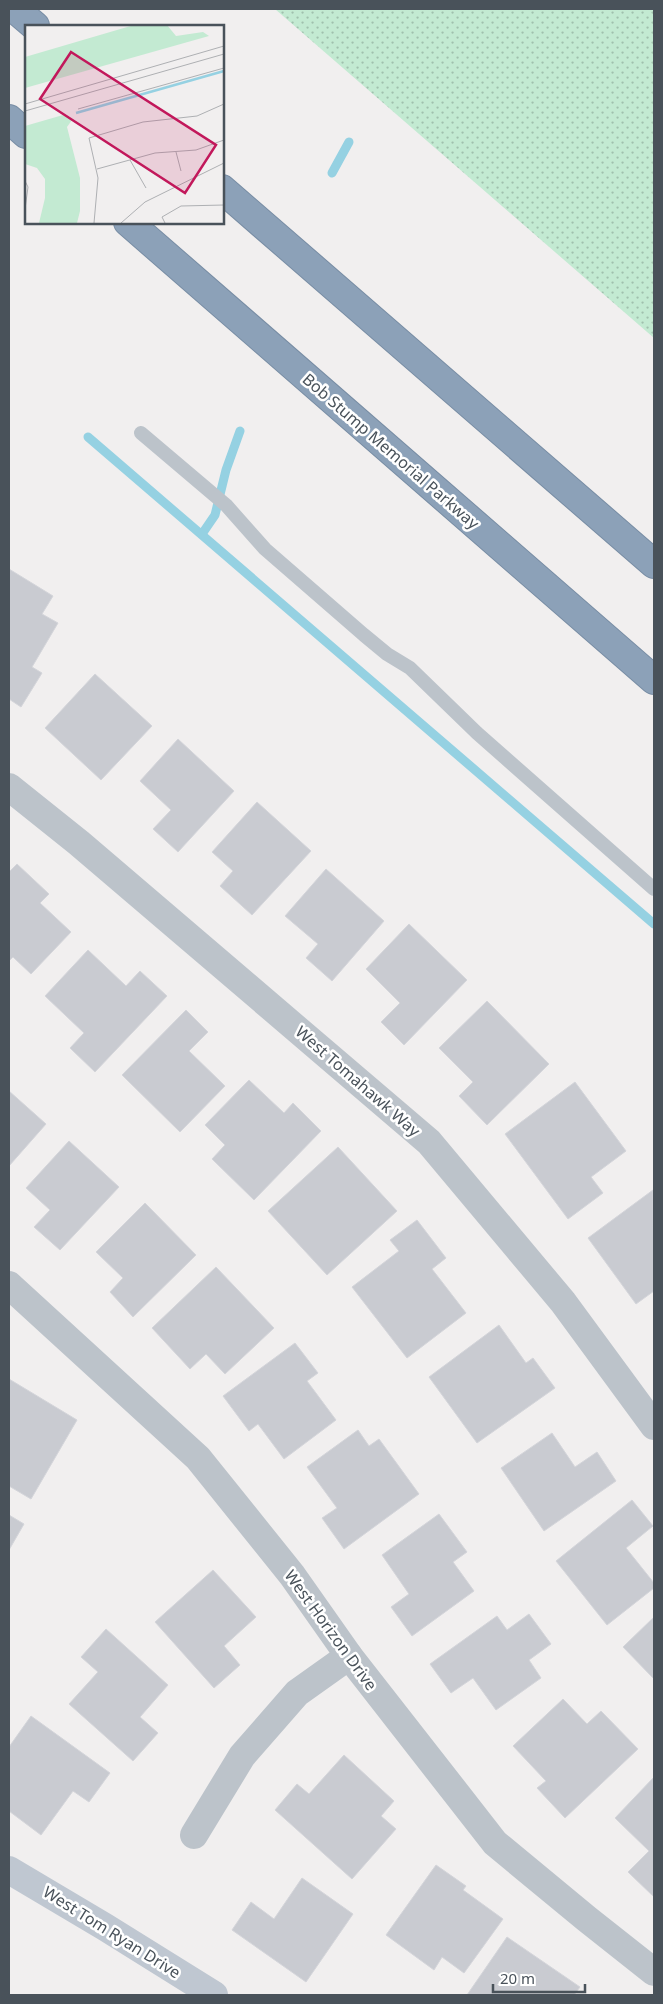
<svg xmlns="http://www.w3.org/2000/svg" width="663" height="2004" font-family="'Noto Sans',sans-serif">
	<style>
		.grass { fill: url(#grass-dots) }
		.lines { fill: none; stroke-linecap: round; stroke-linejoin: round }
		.stream { stroke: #95d1e2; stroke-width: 9 }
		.building { fill: #c9cbd1; stroke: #d4d5da }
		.highway-casing { stroke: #788da4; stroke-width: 30 }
		.lane { stroke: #bcc3ca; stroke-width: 14 }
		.street { stroke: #bcc3ca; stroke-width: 28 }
		.secondary { stroke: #bfc7d1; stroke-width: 28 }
		.highway { stroke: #8ca1b8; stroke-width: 28 }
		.labels { text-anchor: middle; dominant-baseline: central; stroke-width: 5; stroke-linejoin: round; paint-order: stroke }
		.street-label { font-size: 16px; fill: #49525a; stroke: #fff }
		.inset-river { fill: none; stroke: #95d1e2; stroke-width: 2.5 }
		.inset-road { fill: none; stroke: #aeb0b3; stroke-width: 1 }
		.view { fill: #c2185b; fill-opacity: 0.15; stroke: #c2185b; stroke-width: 2.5 }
		.inset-edge { fill: none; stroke: #49525a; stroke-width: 2.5 }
	</style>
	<defs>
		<pattern id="grass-dots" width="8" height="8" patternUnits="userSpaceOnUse" patternTransform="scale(1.25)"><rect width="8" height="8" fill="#c3ead2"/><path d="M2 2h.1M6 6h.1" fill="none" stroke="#a0c0ad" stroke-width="1.8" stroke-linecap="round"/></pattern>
	</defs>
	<rect width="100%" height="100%" fill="#f1efef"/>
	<!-- grass -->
	<path class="grass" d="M275,9h379v329z"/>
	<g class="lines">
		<!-- stream -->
		<g class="stream">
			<path d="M332,173l17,-31"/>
			<path d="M88,437l566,487"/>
			<path d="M202,534l13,-19 11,-45 14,-39"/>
		</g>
	</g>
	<!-- building -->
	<g class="building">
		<path d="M9,569l44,27 -11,18 16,9 -26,44 10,6 -21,34 -12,-8z"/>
		<path d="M95,674l57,52 -51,54 -56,-52z"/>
		<path d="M178,739l56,52 -56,61 -25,-23 18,-19 -31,-29z"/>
		<path d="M257,802l54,49 -59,64 -32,-29 13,-15 -21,-19z"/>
		<path d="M17,864l32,30 -9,9 31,29 -40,42 -18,-17 -4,4v-89z"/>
		<path d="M326,869l58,52 -52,60 -26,-23 12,-14 -33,-28z"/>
		<path d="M409,924l58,56 -63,65 -23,-23 19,-19 -34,-34z"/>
		<path d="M88,950l38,36 14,-15 27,25 -72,76 -25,-24 14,-15 -39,-37z"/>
		<path d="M487,1001l62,63 -62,61 -28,-29 14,-14 -34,-34z"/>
		<path d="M186,1010l22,22 -19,19 36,35 -45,46 -58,-57z"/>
		<path d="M249,1080l35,33 9,-10 28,28 -67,69 -42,-41 13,-14 -20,-20z"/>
		<path d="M575,1082l51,69 -35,26 12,16 -35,26 -63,-85z"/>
		<path d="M9,1091l37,33 -37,42z"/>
		<path d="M69,1141l50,46 -59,63 -26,-23 16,-17 -24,-22z"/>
		<path d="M338,1147l59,64 -70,64 -59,-64z"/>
		<path d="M653,1190l1,101 -18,13 -48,-66z"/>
		<path d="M145,1203l51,52 -63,62 -23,-25 13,-14 -27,-26z"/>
		<path d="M417,1220l29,38 -14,11 34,44 -59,45 -55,-71 47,-36 -9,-11z"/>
		<path d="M216,1267l58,61 -49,46 -19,-20 -16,15 -38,-41z"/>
		<path d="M499,1325l27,38 7,-5 22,30 -78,55 -48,-66z"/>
		<path d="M295,1343l23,30 -11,8 29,39 -52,39 -26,-35 -9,7 -26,-35z"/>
		<path d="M9,1379l68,41 -46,79 -22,-13z"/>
		<path d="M358,1430l11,16 10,-7 40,55 -75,55 -22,-31 15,-10 -30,-41z"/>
		<path d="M552,1433l23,34 22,-15 19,29 -72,50 -43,-63z"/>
		<path d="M632,1500l21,26 -27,22 28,35v5l-47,37 -51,-64z"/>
		<path d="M439,1514l28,38 -14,10 21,29 -62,45 -21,-29 18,-13 -27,-39z"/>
		<path d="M9,1515l15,9 -15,26z"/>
		<path d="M213,1570l43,47 -32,29 16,19 -26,23 -59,-66z"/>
		<path d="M529,1614l22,30 -22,16 12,18 -45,32 -23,-32 -22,15 -21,-29 67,-48 10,14z"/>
		<path d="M654,1617v62l-31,-32z"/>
		<path d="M106,1629l62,56 -28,32 18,16 -25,28 -64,-57 29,-32 -17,-15z"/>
		<path d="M563,1699l24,25 14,-13 37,38 -73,69 -28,-30 9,-7 -33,-35z"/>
		<path d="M31,1716l79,57 -21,29 -16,-11 -32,44 -32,-24v-64z"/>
		<path d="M344,1755l50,46 -13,15 15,13 -44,50 -77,-69 22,-26 12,10z"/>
		<path d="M654,1777v120l-26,-25 21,-21 -34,-33z"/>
		<path d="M436,1865l30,21 -3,4 40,29 -39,54 -22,-16 -8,13 -48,-35z"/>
		<path d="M302,1878l51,36 -47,68 -74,-52 19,-28 23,17z"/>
		<path d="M507,1937l73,50 -6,8h-107z"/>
	</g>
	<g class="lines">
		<defs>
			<g id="highway">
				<path d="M15,9l20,17"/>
				<path d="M9,119l17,15"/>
				<path d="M222,189l432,375"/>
				<path d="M128,222l526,458"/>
			</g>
		</defs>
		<!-- highway casing -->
		<use href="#highway" class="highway-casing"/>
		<!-- lane -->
		<path class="lane" d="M141,433l85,72 39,44 99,86 23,19 23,14 67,65 177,156"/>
		<!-- street -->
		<g class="street">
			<path d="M9,787l70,56 350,299 134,160 91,124"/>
			<path d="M9,1285l189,173 94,117 57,81 146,187 92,76 67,53"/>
			<path d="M194,1835l48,-79 55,-63 52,-37"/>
		</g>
		<!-- secondary -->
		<path class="secondary" d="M9,1870l96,57 109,68"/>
		<!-- highway -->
		<use href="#highway" class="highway"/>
	</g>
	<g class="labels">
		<!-- street labels -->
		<g class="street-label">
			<text transform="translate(391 451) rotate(41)">Bob Stump Memorial Parkway</text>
			<text transform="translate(358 1081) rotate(41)">West Tomahawk Way</text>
			<text transform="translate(331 1630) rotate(54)">West Horizon Drive</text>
			<text transform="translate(112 1932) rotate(32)">West Tom Ryan Drive</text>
		</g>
	</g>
	<!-- overview -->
	<g transform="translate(25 25)">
		<rect width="199" height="199" fill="#f1efef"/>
		<path d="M109,0h33l9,11 27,-4 6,4 -184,52v-31zM38,90l9,5 -5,7 13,51v33l-3,12h-38l6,-25v-19l-8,-11 -12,-4v-38z" fill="#c3ead2"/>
		<path class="inset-river" d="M51,88l148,-42"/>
		<path class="inset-road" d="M0,79l199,-58M53,84l146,-41M0,86l199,-57M151,127l5,19M105,135l16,28M72,144l58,-16 41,-3 28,-10M0,156l3,6 -3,22M69,198l4,-45 -9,-40 54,-16 54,-6 27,-12M96,198l24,-21 79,-39M140,198l-3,-6 19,-11 43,-1"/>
		<path class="view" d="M46,27l145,93 -31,48 -145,-94z"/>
		<rect width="199" height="199" class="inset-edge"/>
	</g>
	<!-- border -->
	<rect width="663" height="2004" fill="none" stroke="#49525a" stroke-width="20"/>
	<!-- scale -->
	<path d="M493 1984v8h92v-8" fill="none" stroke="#49525a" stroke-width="2.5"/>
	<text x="500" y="1984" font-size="15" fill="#49525a" stroke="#ffffff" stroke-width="4" paint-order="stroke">20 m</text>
</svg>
